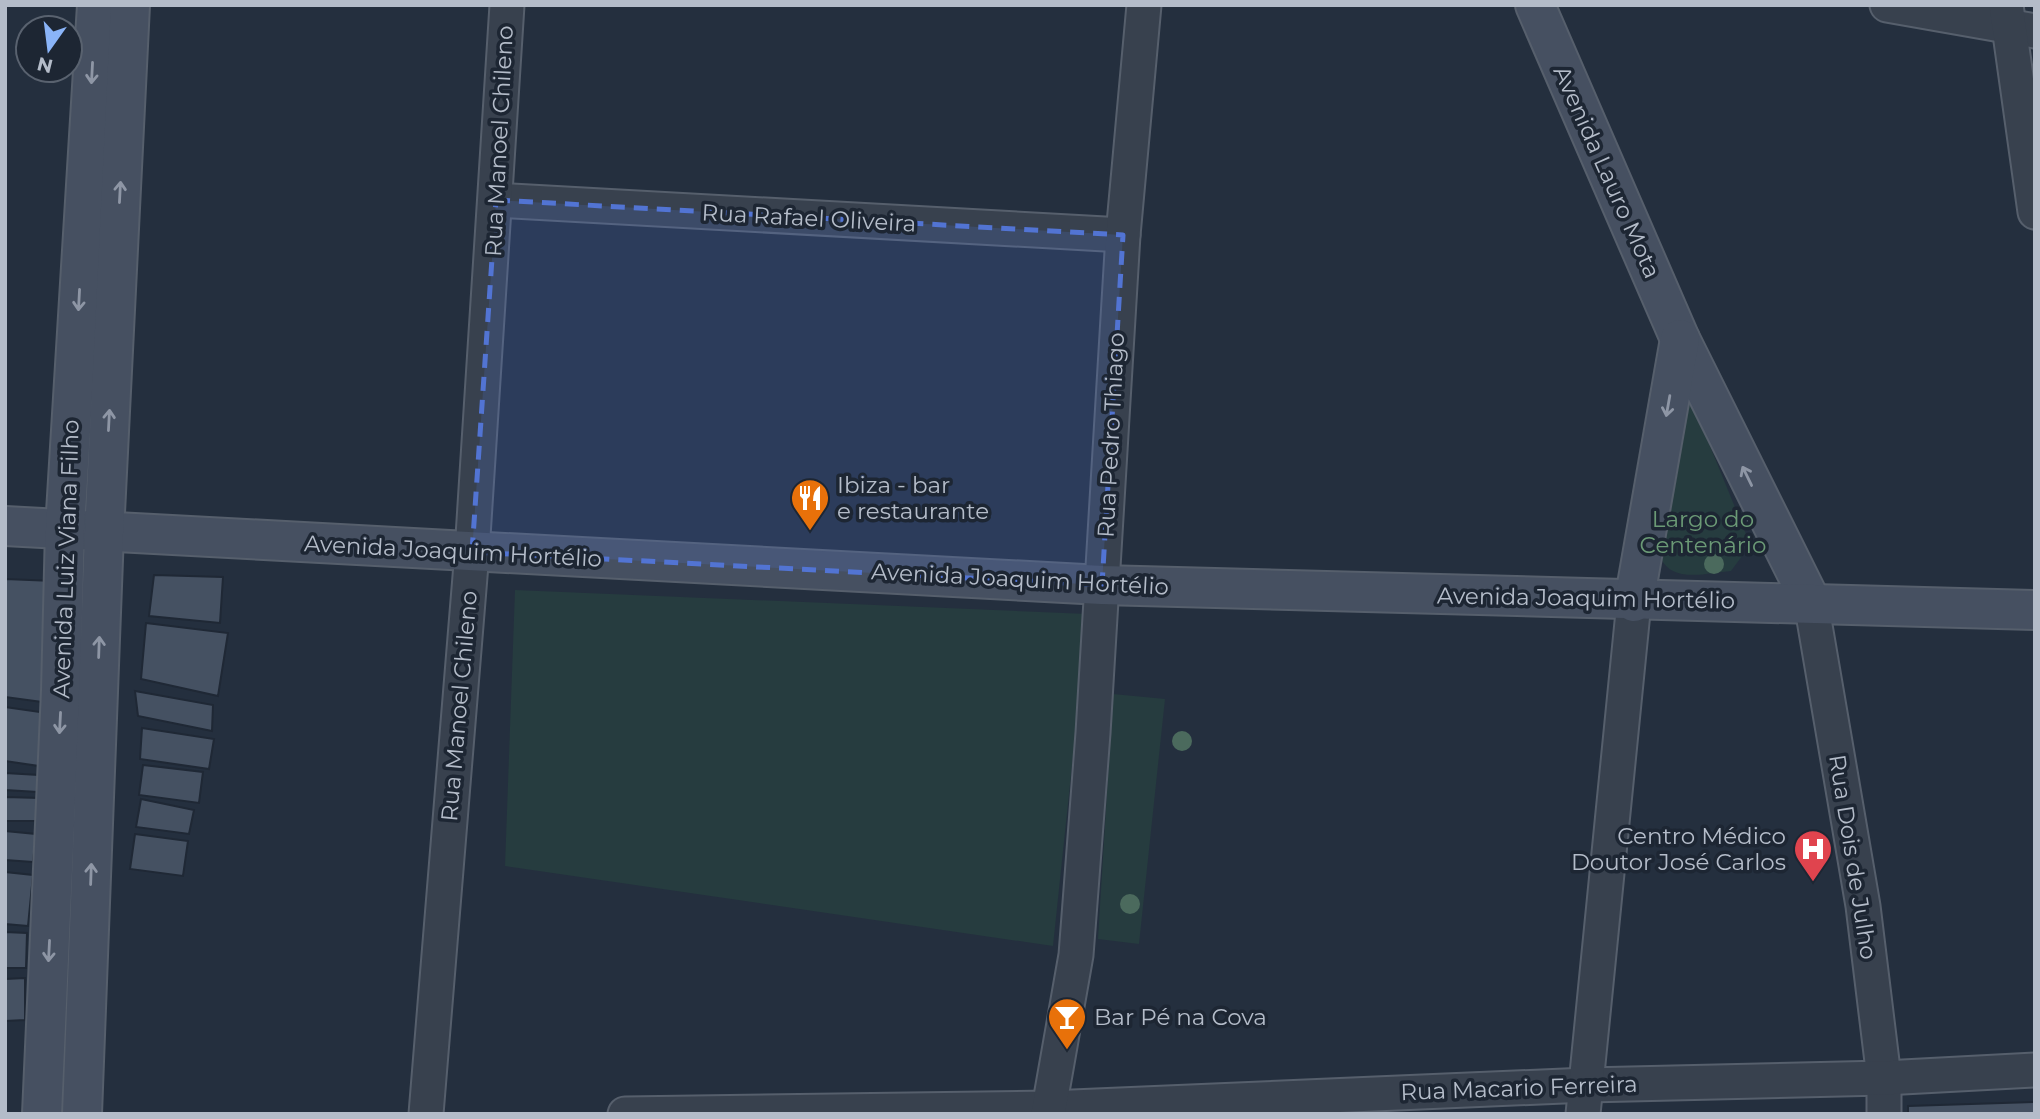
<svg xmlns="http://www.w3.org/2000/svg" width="2040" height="1119" font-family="Montserrat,sans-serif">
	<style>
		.green { fill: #263c3f }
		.building { fill: #455162; stroke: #1f2835; stroke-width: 2 }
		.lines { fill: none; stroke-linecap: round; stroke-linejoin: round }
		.street-casing { stroke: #565f6c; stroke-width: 37 }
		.secondary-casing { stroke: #565f6c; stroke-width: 42 }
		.street { stroke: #38414e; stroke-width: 33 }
		.secondary { stroke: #465061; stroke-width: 38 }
		.tree { fill: #4b6a5d }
		.oneway { stroke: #8e96a5 }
		.marked { fill: #5274d3; fill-opacity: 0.2; stroke: #5274d3; stroke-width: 5; stroke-dasharray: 14 9; stroke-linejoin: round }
		.labels { text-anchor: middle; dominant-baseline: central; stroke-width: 7; stroke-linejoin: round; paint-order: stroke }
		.street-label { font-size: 23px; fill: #b4bcc9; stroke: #1d2633 }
		.poi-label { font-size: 23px; fill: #b4bcc9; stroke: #1d2633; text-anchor: start }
		.park-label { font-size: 23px; fill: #6b9a76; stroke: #1d2633 }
	</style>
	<rect width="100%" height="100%" fill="#242f3e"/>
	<!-- green -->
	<g class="green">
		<path d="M1687,390l61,149 -6,17 -11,15c-25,2 -63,14 -72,-18z"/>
		<path d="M515,590l573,24 -35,332 -548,-80z"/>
		<path d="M1113,694l52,5 -26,245 -41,-5z"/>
	</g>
	<!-- building -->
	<g class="building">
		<path d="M154,575l69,2 -3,46 -71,-7z"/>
		<path d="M5,579l49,2 3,123 -52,-7z"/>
		<path d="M146,623l82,10 -10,63 -77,-17z"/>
		<path d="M135,691l78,14 -1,26 -74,-15z"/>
		<path d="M5,707l42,6 -8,53 -34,-5z"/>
		<path d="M142,728l72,11 -5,30 -69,-10z"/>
		<path d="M143,765l60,7 -4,31 -60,-8z"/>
		<path d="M5,773l34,2 -1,17 -33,-2z"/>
		<path d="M5,797l35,1 -3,23h-32z"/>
		<path d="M141,799l53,11 -5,24 -53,-7z"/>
		<path d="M5,831l31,3 -3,28 -28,-2z"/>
		<path d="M135,834l53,7 -5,35 -53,-7z"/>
		<path d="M5,872l28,3 -5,51 -23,-2z"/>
		<path d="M5,932l22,1 -1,35h-21z"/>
		<path d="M25,978v42l-20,1v-42z"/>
		<path d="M2035,1102v12h-127v-8z"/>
	</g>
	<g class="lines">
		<defs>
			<g id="street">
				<path d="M1887,5l148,26"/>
				<path d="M2006,5l29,207"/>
				<path d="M496,200l627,35"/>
				<path d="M1811,602l52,304 21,172v36"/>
				<path d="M426,1114l46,-562 35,-547"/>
				<path d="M625,1114l424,-6 538,-23 297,-7 151,-8"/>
				<path d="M1048,1114l28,-159 17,-222 30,-498 21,-230"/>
				<path d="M1583,1114l51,-512"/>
			</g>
			<g id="secondary">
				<path d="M1535,5l145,334 131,263"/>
				<path d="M5,526l1097,59 933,25"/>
				<path d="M1634,602l46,-263"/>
				<path d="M42,1114l19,-423 4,-162 32,-524"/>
				<path d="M82,1114l22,-581 26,-528"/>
			</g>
		</defs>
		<!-- street casing -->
		<use href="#street" class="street-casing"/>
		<!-- secondary casing -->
		<use href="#secondary" class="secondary-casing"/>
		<!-- street -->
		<use href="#street" class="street"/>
		<!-- secondary -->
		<use href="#secondary" class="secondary"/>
	</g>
	<!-- trees -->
	<g class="tree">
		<circle cx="1714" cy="564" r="10"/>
		<circle cx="1182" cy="741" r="10"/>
		<circle cx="1130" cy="904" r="10"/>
	</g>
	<!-- one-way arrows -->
	<defs><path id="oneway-shaft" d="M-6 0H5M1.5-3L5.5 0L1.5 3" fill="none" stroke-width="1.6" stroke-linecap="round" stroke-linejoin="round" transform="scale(1.75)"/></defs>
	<g class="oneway">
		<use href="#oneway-shaft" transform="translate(92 73) rotate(93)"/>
		<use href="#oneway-shaft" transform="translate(120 192) rotate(-87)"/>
		<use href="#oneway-shaft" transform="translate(79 300) rotate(93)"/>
		<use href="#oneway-shaft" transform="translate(1668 406) rotate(100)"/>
		<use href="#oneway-shaft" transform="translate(109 420) rotate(-87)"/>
		<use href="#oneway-shaft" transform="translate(1747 476) rotate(-116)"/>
		<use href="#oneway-shaft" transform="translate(99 647) rotate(-88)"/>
		<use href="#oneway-shaft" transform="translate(60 723) rotate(93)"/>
		<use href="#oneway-shaft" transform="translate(91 874) rotate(-88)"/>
		<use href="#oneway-shaft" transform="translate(49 951) rotate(93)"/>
	</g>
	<!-- marked area -->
	<path class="marked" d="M496,200l627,35 -21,350 -630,-33z"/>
	<!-- icons -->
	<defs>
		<symbol id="restaurant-pin" viewBox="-11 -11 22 30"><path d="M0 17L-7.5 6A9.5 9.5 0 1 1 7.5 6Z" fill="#e8710a" stroke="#1d2633"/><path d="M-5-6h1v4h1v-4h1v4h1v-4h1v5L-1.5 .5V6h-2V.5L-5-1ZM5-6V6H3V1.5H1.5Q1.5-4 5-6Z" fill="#fff"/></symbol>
		<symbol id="hospital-pin" viewBox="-11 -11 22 30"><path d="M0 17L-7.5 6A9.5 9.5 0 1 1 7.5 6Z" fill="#e0444e" stroke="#1d2633"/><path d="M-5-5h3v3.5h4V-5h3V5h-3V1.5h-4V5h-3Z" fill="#fff"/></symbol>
		<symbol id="bar-pin" viewBox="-11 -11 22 30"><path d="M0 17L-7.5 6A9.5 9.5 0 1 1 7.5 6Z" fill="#e8710a" stroke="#1d2633"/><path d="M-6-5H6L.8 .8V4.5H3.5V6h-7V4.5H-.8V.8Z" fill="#fff"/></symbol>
	</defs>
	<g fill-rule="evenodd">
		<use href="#restaurant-pin" x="788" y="476" width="44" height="60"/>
		<use href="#hospital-pin" x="1791" y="827" width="44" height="60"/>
		<use href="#bar-pin" x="1045" y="995" width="44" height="60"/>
	</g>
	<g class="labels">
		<!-- street labels -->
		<g class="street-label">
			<text transform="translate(499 141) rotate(-87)">Rua Manoel Chileno</text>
			<text transform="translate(1607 172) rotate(66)">Avenida Lauro Mota</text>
			<text transform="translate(809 218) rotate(3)">Rua Rafael Oliveira</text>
			<text transform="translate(1111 435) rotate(-87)">Rua Pedro Thiago</text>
			<text transform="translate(453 551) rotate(3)">Avenida Joaquim Hortélio</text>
			<text transform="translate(66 559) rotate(-88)">Avenida Luiz Viana Filho</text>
			<text transform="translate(1020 579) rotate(3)">Avenida Joaquim Hortélio</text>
			<text transform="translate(1586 598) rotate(1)">Avenida Joaquim Hortélio</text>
			<text transform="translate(459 706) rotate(-85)">Rua Manoel Chileno</text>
			<text transform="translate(1853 857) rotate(81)">Rua Dois de Julho</text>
			<text transform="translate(1519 1088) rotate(-2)">Rua Macario Ferreira</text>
		</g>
		<!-- poi labels -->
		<g class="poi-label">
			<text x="837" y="485">Ibiza - bar<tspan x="837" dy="26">e restaurante</tspan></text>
			<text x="1786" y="836" text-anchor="end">Centro Médico<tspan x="1786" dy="26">Doutor José Carlos</tspan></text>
			<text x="1094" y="1017">Bar Pé na Cova</text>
		</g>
		<!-- park labels -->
		<g class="park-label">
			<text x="1703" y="519">Largo do<tspan x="1703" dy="26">Centenário</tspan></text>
		</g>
	</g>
	<!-- border -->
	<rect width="2040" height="1119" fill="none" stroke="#b4bcc9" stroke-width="14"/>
	<!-- north arrow -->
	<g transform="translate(49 49) rotate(194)"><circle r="33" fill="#1d2633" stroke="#59626f" stroke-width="2"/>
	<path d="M0-5L12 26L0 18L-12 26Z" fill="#8ab4f8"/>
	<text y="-10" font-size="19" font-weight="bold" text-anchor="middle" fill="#b4bcc9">N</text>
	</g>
</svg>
